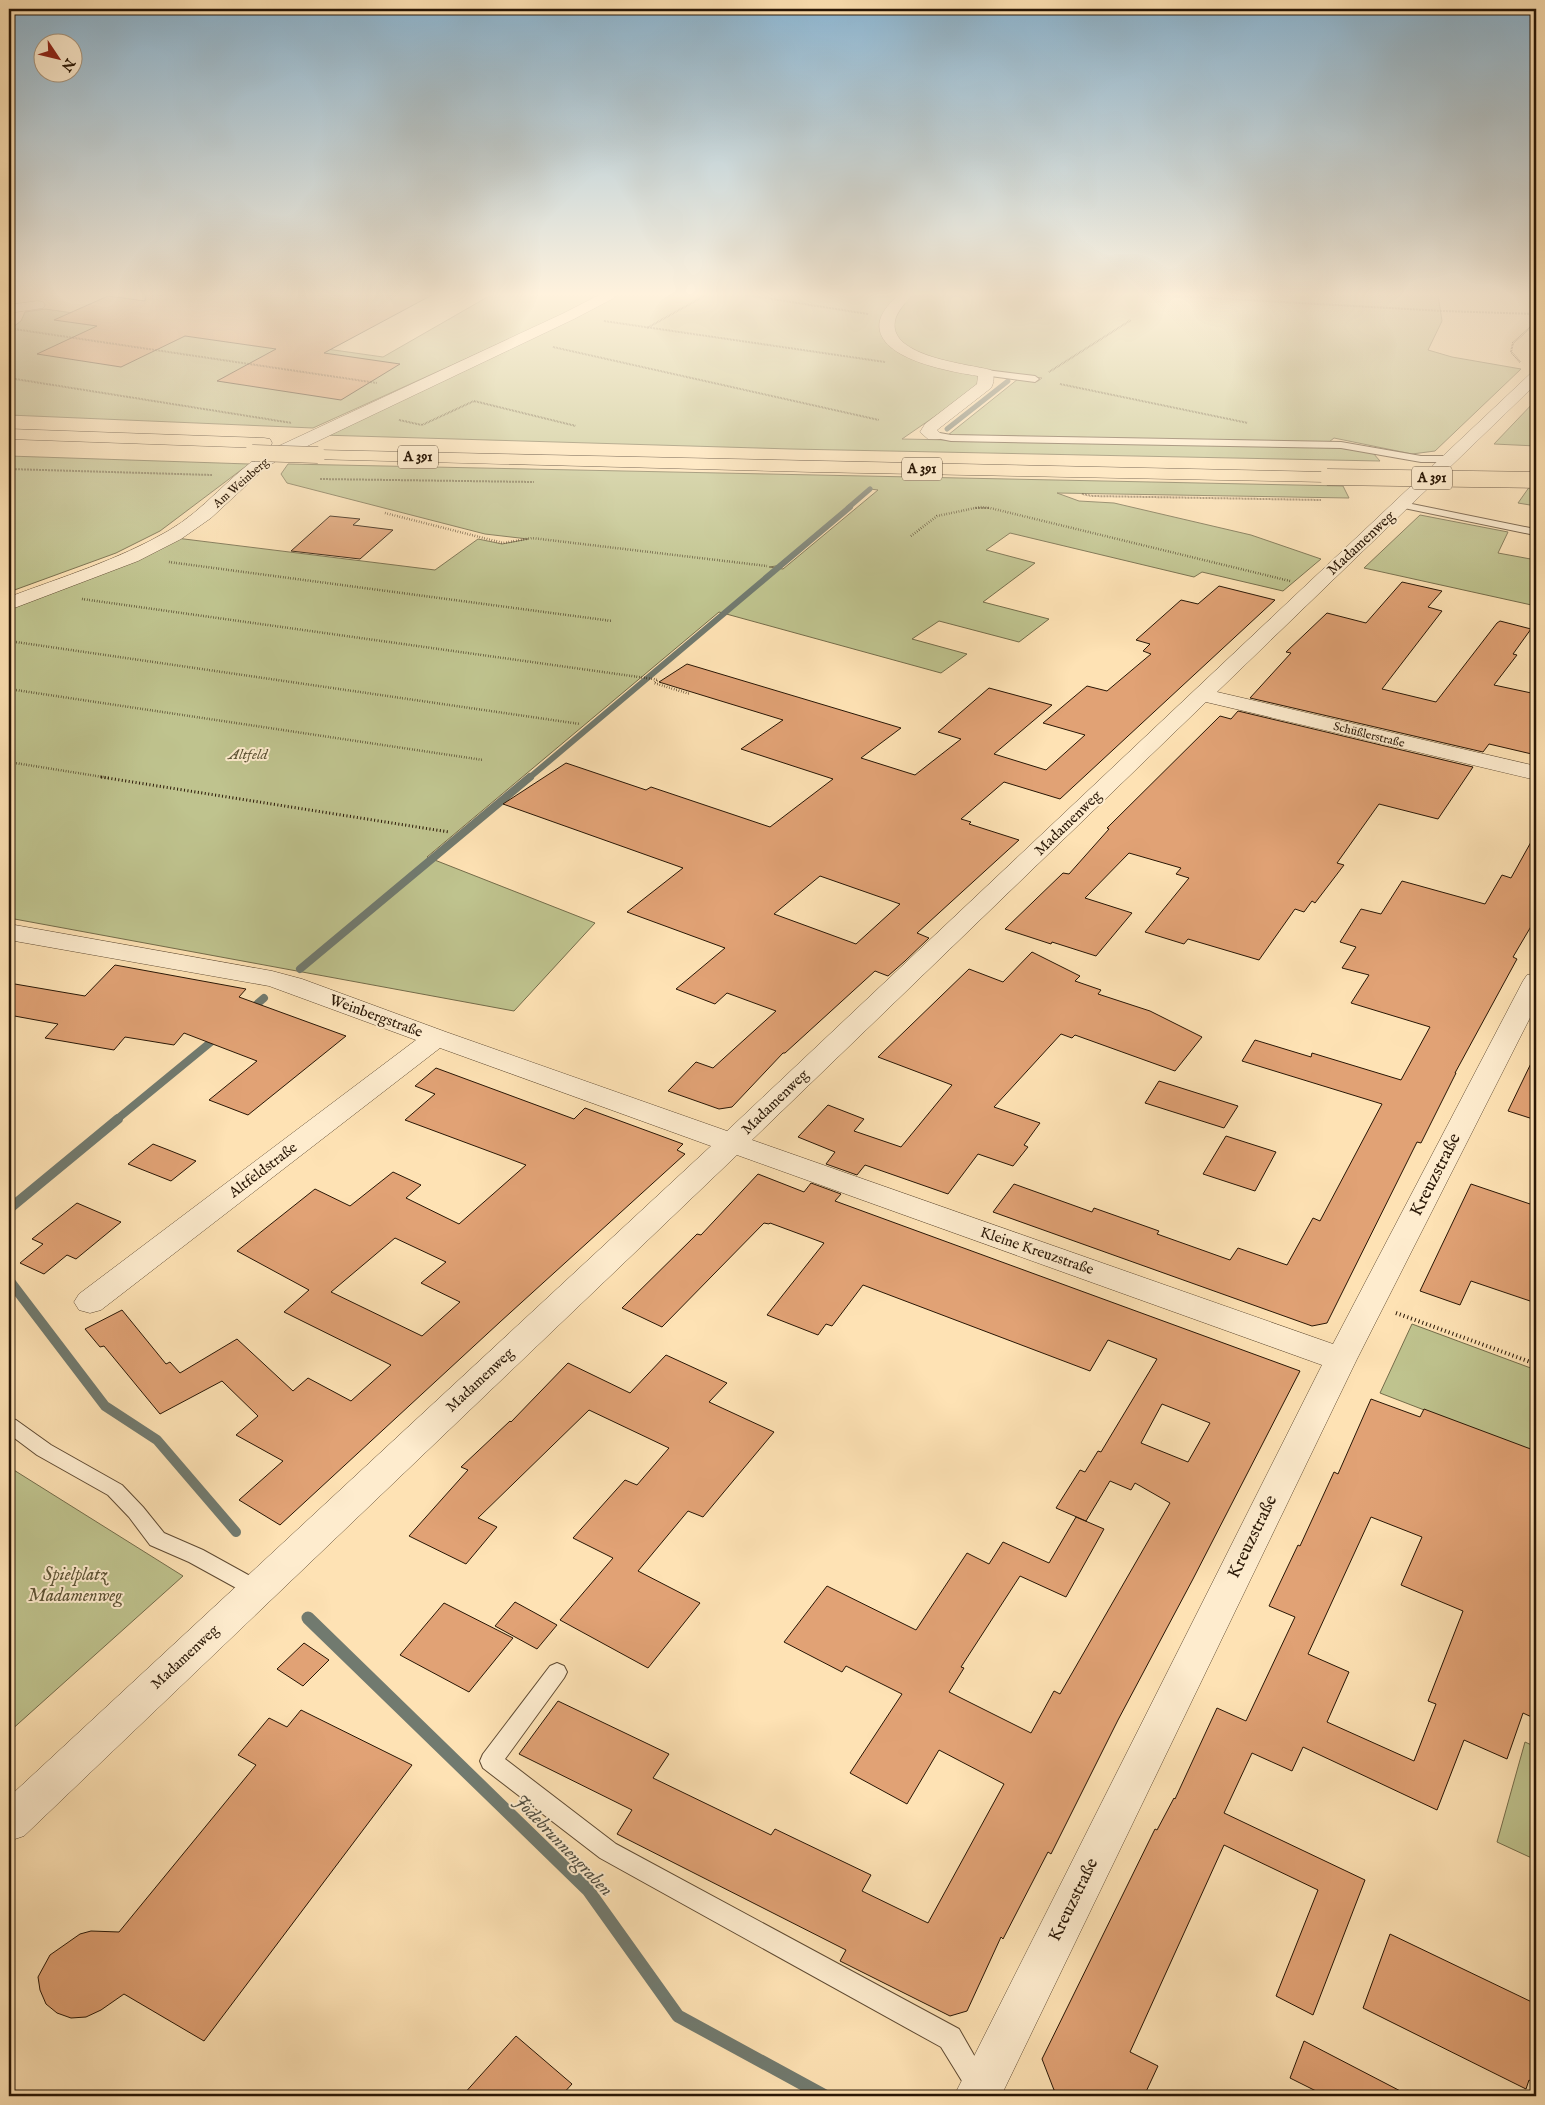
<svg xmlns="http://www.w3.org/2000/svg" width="1545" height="2105" font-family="'IM FELL English',serif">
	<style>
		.green { fill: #bfc38e; stroke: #746c4a; fill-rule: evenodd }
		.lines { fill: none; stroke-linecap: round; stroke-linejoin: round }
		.stream-far4 { stroke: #717a6f; stroke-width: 5 }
		.stream-far3 { stroke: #717a6f; stroke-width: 6 }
		.stream-far2 { stroke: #717a6f; stroke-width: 8 }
		.stream-far1 { stroke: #717a6f; stroke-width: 10 }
		.stream { stroke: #717a6f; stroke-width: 13 }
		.building { fill: #e1a275; stroke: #281605; fill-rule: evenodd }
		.service-casing { stroke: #5e4931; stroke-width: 2 }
		.minor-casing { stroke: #5e4931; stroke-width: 1 }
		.motorway-casing { stroke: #281605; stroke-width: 1 }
		.path-far3 { stroke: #281605; stroke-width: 2; stroke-dasharray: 0.5 1; stroke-linecap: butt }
		.path-far2 { stroke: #281605; stroke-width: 2.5; stroke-dasharray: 0.5 2; stroke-linecap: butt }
		.path-far1 { stroke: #281605; stroke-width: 3; stroke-dasharray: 1 2.5; stroke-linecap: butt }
		.path { stroke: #281605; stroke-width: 4; stroke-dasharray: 1 3; stroke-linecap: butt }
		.service { fill: #feecce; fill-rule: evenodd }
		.minor { fill: #feecce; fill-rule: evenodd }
		.motorway { fill: #fee2b4; fill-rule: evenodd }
		.motorway-bridge-casing { stroke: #281605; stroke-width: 17; stroke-linecap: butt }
		.motorway-bridge { stroke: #fee2b4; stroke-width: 16 }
		.labels { text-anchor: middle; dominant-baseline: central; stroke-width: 4; stroke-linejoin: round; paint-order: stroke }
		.far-street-label { font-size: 12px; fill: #281605; stroke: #feecce }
		.shield { fill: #feecce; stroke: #685641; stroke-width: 1 }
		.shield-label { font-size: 14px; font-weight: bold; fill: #281605 }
		.street-label { font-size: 15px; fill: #281605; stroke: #feecce }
		.park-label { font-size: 15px; font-style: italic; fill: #5d5335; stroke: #feecce }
		.near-street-label { font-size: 18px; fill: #281605; stroke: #feecce }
		.near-park-label { font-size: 18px; font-style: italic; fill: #5d5335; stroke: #feecce }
		.near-water-label { font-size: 19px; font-style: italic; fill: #535043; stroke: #feecce }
	</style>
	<rect width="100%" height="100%" fill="#fee2b4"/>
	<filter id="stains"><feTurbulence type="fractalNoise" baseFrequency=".004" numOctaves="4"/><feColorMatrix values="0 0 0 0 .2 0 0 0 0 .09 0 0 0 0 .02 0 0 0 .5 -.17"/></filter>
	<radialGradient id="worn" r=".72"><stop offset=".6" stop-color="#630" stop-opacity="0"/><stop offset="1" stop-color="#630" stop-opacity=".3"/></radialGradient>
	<!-- green -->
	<g class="green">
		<path d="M491,295h110l-67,33 -221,100 -304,-13v-85l12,-9 4,-9 20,-3 338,48z"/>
		<path d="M617,295h281c-13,18 -29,30 -8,49l91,30 -5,14 -74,51 438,9 33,5 7,8 -589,-12 -470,-14 254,-118z"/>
		<path d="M910,295h528l4,26 -14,29 24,7 69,12 -86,82 -23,3 -78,-16 -5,4 -381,-7 70,-56 20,2 4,-3c-35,-5 -128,-13 -147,-43 -2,-3 -2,-8 -3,-12z"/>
		<path d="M1536,400v46l-42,-2z"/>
		<path d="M9,456l240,8 -89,67 -44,22 -107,39z"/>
		<path d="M288,464l1055,22 6,12 -292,-5 22,8 35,2 137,32 70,24 -38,32 -81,-19 -8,5 -184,-44 -24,17 49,13 -52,39 66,17 -30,23 -80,-21 -27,18 55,15 -26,19 -222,-61 -292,245 168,66 -81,88 -505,-93v-310l87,-33 80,-37 259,32 43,-31 24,5 26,-5 -43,-5 -198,-51 -6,-9zM870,489l8,1 -95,79 -14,-2 14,-2z"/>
		<path d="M1530,486l6,1v19l-18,-3z"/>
		<path d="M1420,515l88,17 -10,21 38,7v46l-172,-38z"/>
		<path d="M1412,1324l124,46v83l-156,-60z"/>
		<path d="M9,1467l174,109 -174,156z"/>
		<path d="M1525,1742l11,5v113l-39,-18z"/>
	</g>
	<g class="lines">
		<!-- stream-far4 -->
		<g class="stream-far4">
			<path d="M947,429l61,-48"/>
			<path d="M848,508l22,-19"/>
		</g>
		<!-- stream-far3 -->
		<path class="stream-far3" d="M529,778l321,-271"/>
		<!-- stream-far2 -->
		<g class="stream-far2">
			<path d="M300,969l230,-192"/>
			<path d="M249,1011l15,-13"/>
			<path d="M116,1120l101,-83"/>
		</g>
		<!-- stream-far1 -->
		<g class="stream-far1">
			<path d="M9,1209l109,-90"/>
			<path d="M9,1280l96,126 52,34 79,92"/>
		</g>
		<!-- stream -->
		<path class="stream" d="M308,1618l280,272 90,126 147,80"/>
	</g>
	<!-- building -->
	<g class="building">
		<path d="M146,295h286l-108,58 76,11 -59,36 -124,-19 59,-32 -91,-13 -64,31 -84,-13 60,-28 -43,-6 54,-24 37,5z"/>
		<path d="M330,516l30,3 -7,6 40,5 -33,29 -69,-8z"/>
		<path d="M1402,582l40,9 -14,16 14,4 -60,78 54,13 61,-79 3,-2 31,8 -18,25 4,1 -23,30 42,9v61l-47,-11 -6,8 -233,-54 41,-45 -5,-1 41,-39 39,10z"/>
		<path d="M1219,586l56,14 -215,199 -56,-17 -43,37 10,3 -2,2 50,16 -102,93 12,5 -24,23 -17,15 -13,-5 -90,82h-2l-51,54 -13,2 -51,-18 28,-29 17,6 63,-57 -49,-18 -12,11 -39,-15 49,-41 -98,-36 56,-44 -180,-64 63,-41 80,27 5,-3 119,40 63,-48 -92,-30 42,-29 -124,-38 28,-18 214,64 -40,30 54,17 46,-36 -23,-7 51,-44 63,17 -58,49 52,16 39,-35 -42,-12 44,-37 20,5 44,-37 -8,-3 7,-7 -14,-4 45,-40 17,4zM820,876l80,28 -44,40 -82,-30z"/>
		<path d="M1238,711l235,56 -35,52 -59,-15 -42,59 7,2 -29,38 -3,-2 -8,11 -9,-3 -36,51 -71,-21 -4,5 -39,-12 44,-54 -13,-4 5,-6 -52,-15 -44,45 47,15 -36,43 -44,-14 -1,2 -46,-15 58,-56 6,1 40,-45 -2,-1 113,-112 11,3z"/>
		<path d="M1536,833v85l-23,39 4,2 -62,114h1l-35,70 -4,-1 -90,181 -15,3 -319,-114 21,-28 78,28 2,-4 65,23 -2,3 73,26 8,-12 49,17 26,-47 7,3 62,-117 -140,-43 13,-21 56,17 1,-4 89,27 29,-53 -79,-24 18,-28 -27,-7 14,-21 -16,-5 21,-33 20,5 21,-33 83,23 17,-29 9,3z"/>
		<path d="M1032,952l48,24 -5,5 26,9 -3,4 52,17 52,26 -27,34 -100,-36 -3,3 -11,-4 -67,73 46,16 -16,22 4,2 -15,19 -35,-12 -30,40 -83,-29 -8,10 -31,-11 9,-12 -37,-15 30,-32 36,14 -10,12 47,16 51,-62 -74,-28 91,-88 34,13z"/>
		<path d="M115,965l131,24 -7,8 107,39 -98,79 -39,-15 48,-39 -73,-28 -10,12 -49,-8 -11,13 -69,-12 13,-14 -49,-9v-32l76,13z"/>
		<path d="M1536,1053v67l-28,-9z"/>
		<path d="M436,1068l138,51 11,-11 98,36 -6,6 8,4 -185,168 -220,203 -41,-25 44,-39 -47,-26 22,-19 -36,-35 -62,33 -56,-68 -4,1 -15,-18 37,-19 44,54 4,-2 10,11 57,-34 56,52 15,-13 43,23 40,-36 -107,-53 25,-22 -72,-39 78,-62 35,17 43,-34 28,13 -15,13 53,26 67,-59 -121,-45 30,-26 -20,-8zM395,1238l51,24 -25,21 39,19 -38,34 -91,-44z"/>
		<path d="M1159,1081l79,25 -14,22 -79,-25z"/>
		<path d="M1226,1136l50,16 -21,39 -52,-17z"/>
		<path d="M153,1144l13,5 30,12 -25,20 -43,-17z"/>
		<path d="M758,1174l46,18 7,-9 30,11 -6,7 465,170 -107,208 -75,141 -67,134 -3,-2 -45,87 -2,-2 -34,74 -17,5 -110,-55 6,-11 -229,-116 15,-24 -113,-56 39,-53 111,53 -16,24 118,57 4,-6 96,46 -9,16 66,32 76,-139 -65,-34 -32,54 -57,-31 52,-79 -56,-28 -4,6 -58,-30 43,-56 89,44 51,-77 22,11 14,-22 46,21 27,-46 28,12 -38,68 -46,-21 -59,91 3,1 -15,24 82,41 23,-42 6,3 110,-191 -35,-20 -4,7 -21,-9 -24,40 -30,-13 24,-38 5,2 13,-21 3,1 56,-93 -49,-19 -18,31 -227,-86 -31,41 -6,-2 -8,11 -51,-20 57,-72 -54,-20 -1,1 -5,-1 -102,104 -40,-19 75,-74 4,1zM1162,1404l48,19 -22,39 -47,-19z"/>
		<path d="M1471,1184l65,22v97l-65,-22 -11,24 -40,-14z"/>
		<path d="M77,1203l44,19 -45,37 -9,-4 -23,19 -24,-11 23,-19 -11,-5z"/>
		<path d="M666,1355l61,28 -18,19 65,30 -71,85 -15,-6 -50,60 62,32 -52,65 -88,-48 53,-62 -40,-20 52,-58 12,5 32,-37 -80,-38 -111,108 19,9 -31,37 -57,-28 59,-66 -7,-3 49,-46 1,1 57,-59 62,30z"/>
		<path d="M1371,1399l49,18 4,-8 112,42v268l-13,-6 -16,46 -43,-19 -27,70 -134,-63 -11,24 -40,-18 -28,60 141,67 -52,135 -37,-19 42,-106 -94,-45 -94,207 28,14 -14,30h-79l-11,-6 -12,-31 113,-230 2,1 17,-32 1,1 42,-91 29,13 49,-104 -26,-11 29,-61 2,1 34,-74 4,2zM1371,1517l51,20 -21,48 62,26 -35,90 8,3 -22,57 -87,-39 22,-50 -41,-18z"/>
		<path d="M515,1602l42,23 -20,24 -42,-23z"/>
		<path d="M444,1603l69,35 -44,54 -69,-37z"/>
		<path d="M304,1643l25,17 -26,26 -26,-17z"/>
		<path d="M301,1710l111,55 -208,276 -80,-47 -23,16 -15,7 -15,1 -14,-5 -11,-9 -6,-14 -2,-13 12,-22 30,-21 11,-3 28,1 137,-167 -18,-10 31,-37 18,9z"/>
		<path d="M1390,1934l146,70v80l-7,-4 -3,9 -163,-81z"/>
		<path d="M516,2036l56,48 -11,12h-99z"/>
		<path d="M1304,2041l106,55h-84l-36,-18z"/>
	</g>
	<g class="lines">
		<defs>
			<g id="service">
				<path d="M986,370l49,6 4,3 -4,3 -52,-7v-4z"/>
				<path d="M934,432l17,3 390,7 80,14h28l5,3 -5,3h-28l-80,-14 -390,-7 -20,-4 -2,-2z"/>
				<path d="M1402,502l128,26 5,3 -5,3 -131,-27v-4z"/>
				<path d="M9,1418l7,2 35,25 71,40 21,22 21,26 39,17 60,33 3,6 -3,6 -7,2 -7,-2 -60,-33 -39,-17 -21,-28 -21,-22 -71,-40 -28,-21z"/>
				<path d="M557,1663l7,3 3,6 -3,6 -59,81 111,85 343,185 32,56 -3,9 -6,2 -12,-2 -29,-47 -341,-189 -117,-90 -3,-7 3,-7 67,-88z"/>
			</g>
			<g id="minor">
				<path d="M599,295h17l-2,3 -40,21 -296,141 -13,8 -54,50 -30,21 -43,22 -129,49v-13c53,-20 109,-37 159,-66 37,-21 62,-57 98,-79l298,-139z"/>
				<path d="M898,295h14c-6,8 -15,15 -17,26 -7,36 74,43 96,49 4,5 3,13 0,18l-54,42 5,5 -2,4h-12l-8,-7 5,-8 52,-40 1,-8c-25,-4 -107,-17 -98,-56 3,-10 11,-18 18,-25z"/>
				<path d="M38,301l5,1 2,3 -2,3 -34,5v-8z"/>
				<path d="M1536,371v13l-319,308 319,74v14l-330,-78 -454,438 581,204 190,-363 4,-6 9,-2v33l-179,353 -356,737h-47l368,-731 -585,-210 -713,681 -15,5v-44l702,-651 -271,-98 -339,262 -11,3 -11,-3 -5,-8 5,-8 337,-254 -147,-54 -260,-46v-16l263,47 30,8 144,53 281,99 804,-758z"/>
			</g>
			<g id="motorway">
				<path d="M9,429l255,9 6,1 2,4 -2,4 -6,1 -255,-9z"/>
				<path d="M318,450l1009,22 6,1 3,4 -3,4 -6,1 -514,-10 -501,-13 -2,-4 2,-4z"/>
			</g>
		</defs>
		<!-- service casing -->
		<use href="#service" class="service-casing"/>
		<!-- minor casing -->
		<use href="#minor" class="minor-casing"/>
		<!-- motorway casing -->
		<use href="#motorway" class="motorway-casing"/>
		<!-- path-far3 -->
		<g class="path-far3">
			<path d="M746,295l122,19"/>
			<path d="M1157,295l286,16 93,3"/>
			<path d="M1529,295l7,20"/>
			<path d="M604,321l281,41"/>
			<path d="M647,328l59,-33"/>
			<path d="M14,329l363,54"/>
			<path d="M553,347l326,73"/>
			<path d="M1520,362l-9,-10 2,-9 23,-21"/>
			<path d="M1049,372l82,-52"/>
			<path d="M9,378l283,45"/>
			<path d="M1060,384l188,39"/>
			<path d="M399,420l23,5 52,-24 102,25"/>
			<path d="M9,469l203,6"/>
			<path d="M320,479l214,3"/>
			<path d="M1082,494l10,2 229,4"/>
			<path d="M975,508h15"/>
		</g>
		<!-- path-far2 -->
		<g class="path-far2">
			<path d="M385,513l118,30 29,-5 235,28"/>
			<path d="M911,536l26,-20 43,-9 10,1 300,73"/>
			<path d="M169,562l443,59"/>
			<path d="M82,599l571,80 5,1 -4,3 36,11"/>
			<path d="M9,641l571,83"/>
			<path d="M9,689l474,71"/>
			<path d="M9,762l100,16"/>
		</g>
		<!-- path-far1 -->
		<path class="path-far1" d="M101,777l348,55"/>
		<!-- path -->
		<path class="path" d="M1396,1313l140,51"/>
		<!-- service -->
		<use href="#service" class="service"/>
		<!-- minor -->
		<use href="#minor" class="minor"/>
		<!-- motorway -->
		<use href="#motorway" class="motorway"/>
		<defs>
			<g id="motorway-bridge">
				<path d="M252,453l66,2"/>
				<path d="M1327,477l209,3"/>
			</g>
		</defs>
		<!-- motorway-bridge casing -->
		<use href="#motorway-bridge" class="motorway-bridge-casing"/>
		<!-- motorway-bridge -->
		<use href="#motorway-bridge" class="motorway-bridge"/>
	</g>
	<!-- sky -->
	<linearGradient id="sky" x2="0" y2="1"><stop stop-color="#8cb7d4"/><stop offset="0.5" stop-color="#fff2dd"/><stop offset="1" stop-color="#fff2dd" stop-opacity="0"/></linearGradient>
	<rect width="1545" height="589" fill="url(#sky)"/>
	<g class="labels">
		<!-- far-street labels -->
		<g class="far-street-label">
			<text transform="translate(241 483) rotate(-41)">Am Weinberg</text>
			<text transform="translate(1369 735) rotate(14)">Schüßlerstraße</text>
		</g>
		<!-- shield labels -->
		<g class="shield">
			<rect x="398" y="445.5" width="40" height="23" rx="4"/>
			<rect x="902" y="457.5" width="40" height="23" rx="4"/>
			<rect x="1412" y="466.5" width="40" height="23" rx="4"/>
		</g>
		<g class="shield-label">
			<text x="418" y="457">A 391</text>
			<text x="922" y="469">A 391</text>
			<text x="1432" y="478">A 391</text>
		</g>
		<!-- street labels -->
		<g class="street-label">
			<text transform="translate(1361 543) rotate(-43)">Madamenweg</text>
			<text transform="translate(1068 823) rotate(-44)">Madamenweg</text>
			<text transform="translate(376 1016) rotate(20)">Weinbergstraße</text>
			<text transform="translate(775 1102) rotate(-44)">Madamenweg</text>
			<text transform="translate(263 1170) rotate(-37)">Altfeldstraße</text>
			<text transform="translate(1037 1251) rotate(19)">Kleine Kreuzstraße</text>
			<text transform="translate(480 1380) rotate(-43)">Madamenweg</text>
			<text transform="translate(185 1657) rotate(-43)">Madamenweg</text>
		</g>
		<!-- park labels -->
		<g class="park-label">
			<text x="248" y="754">Altfeld</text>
		</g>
		<!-- near-street labels -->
		<g class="near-street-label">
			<text transform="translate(1436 1175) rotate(-63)">Kreuzstraße</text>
			<text transform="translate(1253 1537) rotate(-64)">Kreuzstraße</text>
			<text transform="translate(1074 1900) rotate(-64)">Kreuzstraße</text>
		</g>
		<!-- near-park labels -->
		<g class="near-park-label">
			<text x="75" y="1575">Spielplatz<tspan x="75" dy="21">Madamenweg</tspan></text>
		</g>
		<!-- near-water labels -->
		<g class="near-water-label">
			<text transform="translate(563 1846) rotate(46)">Jödebrunnengraben</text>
		</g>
	</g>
	<!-- margin -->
	<rect width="1545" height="2105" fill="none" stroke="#fee2b4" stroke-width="30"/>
	<rect x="10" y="10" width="1525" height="2085" fill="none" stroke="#281605" stroke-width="2.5"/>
	<rect x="15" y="15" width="1515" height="2075" fill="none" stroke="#281605"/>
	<!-- north arrow -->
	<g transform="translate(58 58) rotate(125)"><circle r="24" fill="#feecce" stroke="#a8967e"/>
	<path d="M0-4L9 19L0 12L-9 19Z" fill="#8f2418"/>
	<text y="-8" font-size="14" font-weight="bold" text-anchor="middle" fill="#281605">N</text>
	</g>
	<rect width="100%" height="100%" filter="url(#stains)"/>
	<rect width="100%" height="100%" fill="url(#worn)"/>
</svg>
